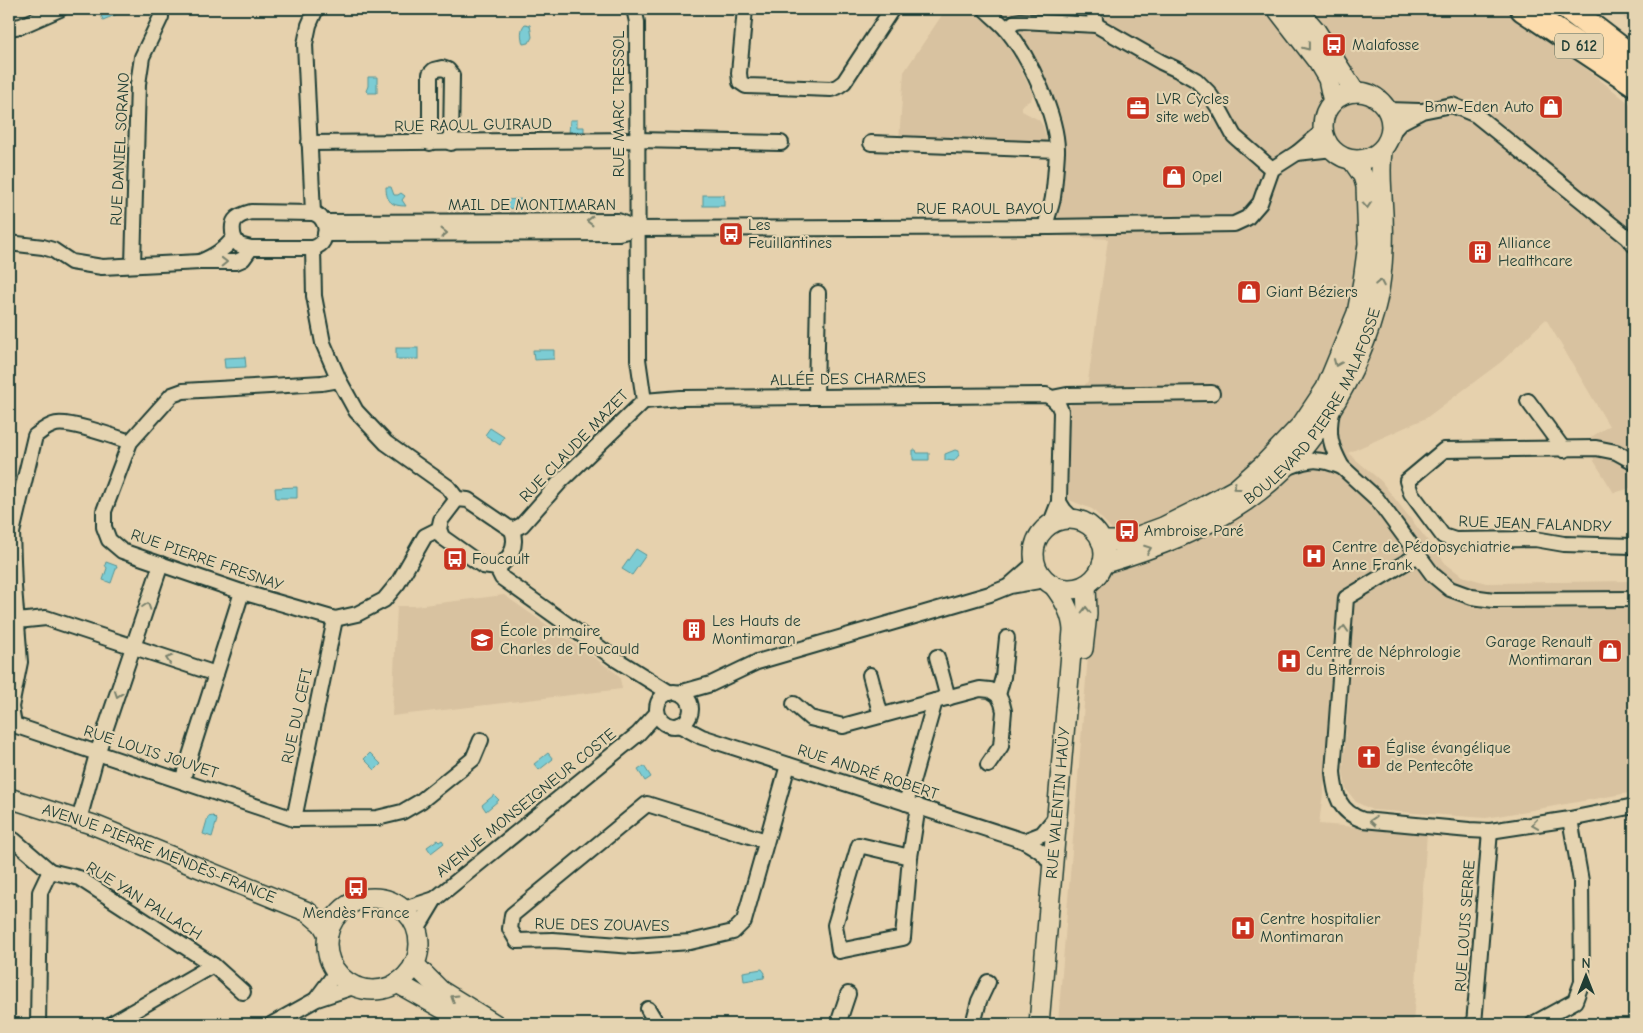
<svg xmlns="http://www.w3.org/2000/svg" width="1643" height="1033" font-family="'Comic Neue',sans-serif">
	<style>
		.built { fill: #d8c2a0 }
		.water { fill: #7bccd4; stroke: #569394 }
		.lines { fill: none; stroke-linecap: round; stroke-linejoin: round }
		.street-casing { stroke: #1f3d34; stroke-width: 18 }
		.secondary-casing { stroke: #1f3d34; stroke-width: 22 }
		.highway-casing { stroke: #1f3d34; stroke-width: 28 }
		.street { stroke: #e5d4b1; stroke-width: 14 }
		.secondary { stroke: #e5d4b1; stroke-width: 19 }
		.highway { stroke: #fddcac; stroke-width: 24 }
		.oneway { stroke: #78816c }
		.labels { text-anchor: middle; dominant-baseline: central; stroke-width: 4.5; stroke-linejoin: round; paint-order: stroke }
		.shield { fill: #e5d4b1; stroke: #5a6a5a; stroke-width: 1 }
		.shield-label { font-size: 15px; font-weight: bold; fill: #1f3d34 }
		.poi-label { font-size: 16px; fill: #1f3d34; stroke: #e5d4b1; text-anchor: start }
		.street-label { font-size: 16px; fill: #1f3d34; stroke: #e5d4b1 }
	</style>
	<rect width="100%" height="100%" fill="#e6d1ad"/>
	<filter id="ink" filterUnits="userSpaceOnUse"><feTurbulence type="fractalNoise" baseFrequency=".02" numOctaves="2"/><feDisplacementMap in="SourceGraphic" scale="10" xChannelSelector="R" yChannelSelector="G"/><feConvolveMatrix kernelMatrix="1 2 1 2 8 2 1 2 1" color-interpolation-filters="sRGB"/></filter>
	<g filter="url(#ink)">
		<!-- built -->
		<g class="built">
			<path d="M946,9h30l19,17 22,36 16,32 -2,6 -9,5v6l17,9 4,6 5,20 -149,-6 5,-68z"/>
			<path d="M996,9h515l123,98v380l-20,6 -20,-32 -3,-24 18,-11 -63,-107 -45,43 -75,56 -78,35 33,28 65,83 16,12 24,7 148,-2v211l-148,26 -114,-8 -16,-8 -10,-13 -3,-18 6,-77 -17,-1 -6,78 -7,53 108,9 -14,191h-353l-2,-2 35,-428 9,-14 13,-13 -4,-39 -19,-19 -23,-9v-93l19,-26 20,-142 -50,-3v-93l-38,-101z"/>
			<path d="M1612,9h22v16z"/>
			<path d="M504,595l112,78 4,5 2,11 -230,27 5,-110h18z"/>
		</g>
		<!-- water -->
		<g class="water">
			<path d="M110,9h8l2,4 -17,7 -3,-7z"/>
			<path d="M525,24l5,1 2,12 -3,6 -6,1c-2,-7 -3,-15 2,-20z"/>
			<path d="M368,77h9v16h-9l-2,-2 2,-5z"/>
			<path d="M570,120h7v7h7v7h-15z"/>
			<path d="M386,187h5l3,8h4l3,-2 4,3 -3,4 4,6c-14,0 -20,-4 -20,-19z"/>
			<rect x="703" y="195" width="21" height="11"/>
			<path d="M521,199v9l-18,1 -3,-5 3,-4z"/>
			<rect x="396" y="348" width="22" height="11"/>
			<path d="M533,350h21v9l-20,1z"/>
			<path d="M245,357l1,10 -21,1 -1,-10z"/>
			<path d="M490,428l14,9 -4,8 -15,-10z"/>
			<path d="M913,450h3l1,3h12v7h-16z"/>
			<path d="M955,450l4,1v4l-5,6 -9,-1v-6z"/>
			<path d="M297,487v11h-21l-1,-10z"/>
			<path d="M636,549l10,6 -14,20 -10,-6z"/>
			<path d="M106,562l11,4 -6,17 -8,-3 4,-12 -2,-3z"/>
			<path d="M370,753l11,11 -6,6 -11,-11z"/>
			<path d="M548,753l5,6 -14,11 -5,-6z"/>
			<path d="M644,766l7,11 -6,4 -7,-11z"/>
			<path d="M494,795l5,5 -13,11 -4,-6z"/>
			<path d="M213,816l4,4 -5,17 -9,-3 5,-17z"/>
			<path d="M437,840l2,2 3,-2 2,3 -13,10 -4,-6z"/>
			<path d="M762,969l3,4 -1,5 -20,3 -1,-9z"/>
		</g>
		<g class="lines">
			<defs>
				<g id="street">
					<path d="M745,9l-6,64 1,9 6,4 85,3 6,-2 7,-5 48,-73"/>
					<path d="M985,9c7,7 15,13 22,21 22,27 51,87 50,122 -1,15 -2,31 -4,45 -1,10 -7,20 -7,30"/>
					<path d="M1093,9l3,16"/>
					<path d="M9,28l12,-2 39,-17"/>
					<path d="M1006,29l9,-7 6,-1 75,4 65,37 19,9 16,9 12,12 12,18 14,26 38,33"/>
					<path d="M1388,110l31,1"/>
					<path d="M1392,132l9,-10 21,-11 30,-6 24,10 151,122 7,8"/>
					<path d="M309,143l328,-3 144,3"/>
					<path d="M430,143v-69l4,-4 8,-2 6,2 4,5 -1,68"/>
					<path d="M871,143l186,7"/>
					<path d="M1297,153l36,-4"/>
					<path d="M251,212l62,1c11,3 16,17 10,28 -2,4 -7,6 -10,7h-62l-12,-3 -5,-7c-4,-17 1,-22 17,-26z"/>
					<path d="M313,213l-8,-169 4,-19 7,-16"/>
					<path d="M324,222l294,-1 19,8"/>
					<path d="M325,234l294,-1 18,-4 413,-2 184,-3 13,-6 13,-15 12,-34 25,-16 26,-22"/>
					<path d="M234,238c-10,12 -20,18 -34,24h36l7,-3 8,-11"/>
					<path d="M9,243l34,4 10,3 18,12 31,5 98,-5"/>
					<path d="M313,248l1,48 9,47 16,37 17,31 30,32 62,44 9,12"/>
					<path d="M133,265l5,-181 4,-27 19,-40 -1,-8"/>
					<path d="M339,380l-17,3 -139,8 -11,4 -42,47 -26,69v16l5,13 13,11 120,41 93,27 22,-5 27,-14 14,-17 27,-47 14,-7"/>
					<path d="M816,397l2,-104"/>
					<path d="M644,401l37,-3 365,-3 6,3 15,-3 145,-2"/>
					<path d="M1528,401l36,49"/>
					<path d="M130,442c-15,-5 -60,-21 -74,-18 -9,2 -14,7 -21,12l-23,97 2,54 6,75 -9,45 3,18 280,94 83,-1 25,-6 19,-11 52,-42 8,-19"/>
					<path d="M1634,462l-18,-10 -20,-4 -152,2 -37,31 4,12 32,43 12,4 80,-1 29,5 68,2 2,-2"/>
					<path d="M1289,467c22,-9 30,-9 53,0 -11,-20 -15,-32 -10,-55"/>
					<path d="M1342,467l35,32 56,76 17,14 22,8 22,3 140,-1"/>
					<path d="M457,499l11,1 44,30c6,16 -2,29 -15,38l-14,-2 -41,-29 -3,-8 2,-9z"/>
					<path d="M1059,502l5,8 10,10"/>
					<path d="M1050,525l9,-23 2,-91 -3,-7 -6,-6"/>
					<path d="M512,530l10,-5 38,-43 84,-81 -6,-42 -1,-337 -3,-13"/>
					<path d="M1418,555l-72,43 -13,174c2,24 6,40 30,48l106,10 21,1 80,-12 64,-13"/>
					<path d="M497,568l5,10 112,80 56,35"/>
					<path d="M1010,585l25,-22"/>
					<path d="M17,621l29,-3 170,56"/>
					<path d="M937,657l11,41"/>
					<path d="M870,675l11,41"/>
					<circle cx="674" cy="709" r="17"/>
					<path d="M679,693l32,-9 46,-22 233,-68 20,-8 35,-6"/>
					<path d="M998,695l5,-18 4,-39"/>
					<path d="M794,704l16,14 33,8 92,-25"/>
					<path d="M679,725l23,12 322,104"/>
					<path d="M182,781l60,-189"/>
					<path d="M906,803l29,-102 45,-12 10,1 8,5 4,8 2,8 -3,35 -13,19"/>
					<path d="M294,819l41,-200"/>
					<path d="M79,820l18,-66 64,-190"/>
					<path d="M9,838l5,2 36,31"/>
					<path d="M766,841l-119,-37 -135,111 -2,14 7,12 36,-1 80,6 57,-4 43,-10 11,-11 44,-156"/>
					<path d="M910,857l-51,-12 -24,80 4,26 64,-13 7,-81 8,-51"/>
					<path d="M1052,867c-5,-14 -16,-19 -28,-26l18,-7 14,-17"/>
					<path d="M404,909l31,-10"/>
					<path d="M417,929l18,-30 203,-165 19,-21"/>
					<path d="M317,998l20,-27"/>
					<path d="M648,1009l9,15"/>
					<path d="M38,1024l2,-132 10,-21 29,7 134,87 30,27"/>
					<path d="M111,1024l102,-59"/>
					<path d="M272,1024l45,-25 39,-13"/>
					<path d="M840,1024v-6l8,-24"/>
					<path d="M973,1024l6,-23 9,-19"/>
					<path d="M1474,1024l16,-193"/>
					<path d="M1533,1024l42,-23 7,-19 -1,-101 -11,-62"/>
				</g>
				<g id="secondary">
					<path d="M1277,9l41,53 10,17 5,23"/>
					<path d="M1297,9l19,22 39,61"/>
					<circle cx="1357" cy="126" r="34"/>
					<circle cx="1069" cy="554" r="35"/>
					<path d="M1101,541h24l38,-14 40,-20 33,-18 27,-24 39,-41 24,-36 31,-75 6,-32 5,-37 -2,-58 -3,-10 -11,-16"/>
					<path id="s1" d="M1102,564c113,-34 188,-73 244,-181 17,-33 31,-70 35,-107 3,-27 3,-54 1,-80 -1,-17 -2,-28 0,-45"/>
					<path d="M1083,649l4,-35 -1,-29"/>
					<path id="s2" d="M9,798l85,27 214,87 14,12 6,10"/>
					<circle cx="373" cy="944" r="46"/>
					<path d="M414,964l26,26 55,34"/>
					<path d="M397,983l73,41"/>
					<path id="s3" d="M1039,1024l34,-394c-1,-17 -9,-31 -20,-45"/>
				</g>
				<g id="highway">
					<path d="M1523,9l111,74"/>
					<path d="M1569,9l65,50"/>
				</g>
			</defs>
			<!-- street casing -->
			<use href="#street" class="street-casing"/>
			<!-- secondary casing -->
			<use href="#secondary" class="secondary-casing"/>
			<!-- highway casing -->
			<use href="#highway" class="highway-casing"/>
			<!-- street -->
			<use href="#street" class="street"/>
			<!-- secondary -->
			<use href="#secondary" class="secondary"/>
			<!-- highway -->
			<use href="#highway" class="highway"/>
		</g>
		<!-- one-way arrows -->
		<defs><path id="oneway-chevron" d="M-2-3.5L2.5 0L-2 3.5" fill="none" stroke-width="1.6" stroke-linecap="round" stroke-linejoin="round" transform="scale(1.25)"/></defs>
		<g class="oneway">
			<use href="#oneway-chevron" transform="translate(1307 47) rotate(52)"/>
			<use href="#oneway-chevron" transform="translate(1367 205) rotate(86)"/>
			<use href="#oneway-chevron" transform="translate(590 221) rotate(180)"/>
			<use href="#oneway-chevron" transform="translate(444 233)"/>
			<use href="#oneway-chevron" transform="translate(224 262) rotate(-1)"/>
			<use href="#oneway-chevron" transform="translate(1380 283) rotate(-79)"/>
			<use href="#oneway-chevron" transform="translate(1337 363) rotate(113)"/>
			<use href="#oneway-chevron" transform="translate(1236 487) rotate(144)"/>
			<use href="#oneway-chevron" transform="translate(1148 549) rotate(-21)"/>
			<use href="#oneway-chevron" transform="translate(147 606) rotate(-72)"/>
			<use href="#oneway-chevron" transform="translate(1086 610) rotate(-90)"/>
			<use href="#oneway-chevron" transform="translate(1344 629) rotate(-86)"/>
			<use href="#oneway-chevron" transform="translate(169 659) rotate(-162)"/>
			<use href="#oneway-chevron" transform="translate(118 694) rotate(109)"/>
			<use href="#oneway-chevron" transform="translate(1373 821) rotate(-175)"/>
			<use href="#oneway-chevron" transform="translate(1535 824) rotate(172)"/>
			<use href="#oneway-chevron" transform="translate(454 998) rotate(-148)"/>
		</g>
	</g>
	<!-- icons -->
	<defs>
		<symbol id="bus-square" viewBox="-11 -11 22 22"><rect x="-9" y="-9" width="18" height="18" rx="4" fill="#c8321e" stroke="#e5d4b1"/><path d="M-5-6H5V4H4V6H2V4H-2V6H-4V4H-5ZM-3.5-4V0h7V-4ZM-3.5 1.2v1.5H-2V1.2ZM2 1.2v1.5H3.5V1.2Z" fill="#fff"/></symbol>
		<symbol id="shop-square" viewBox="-11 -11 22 22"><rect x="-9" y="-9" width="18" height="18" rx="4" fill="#c8321e" stroke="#e5d4b1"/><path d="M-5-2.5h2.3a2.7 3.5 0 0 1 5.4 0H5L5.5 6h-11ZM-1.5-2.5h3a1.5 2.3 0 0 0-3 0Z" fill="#fff"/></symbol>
		<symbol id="office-square" viewBox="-11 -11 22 22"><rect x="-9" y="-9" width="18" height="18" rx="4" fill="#c8321e" stroke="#e5d4b1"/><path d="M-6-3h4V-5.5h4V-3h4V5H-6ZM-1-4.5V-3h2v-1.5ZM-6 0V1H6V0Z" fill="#fff"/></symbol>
		<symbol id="building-square" viewBox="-11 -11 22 22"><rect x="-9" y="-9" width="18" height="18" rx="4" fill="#c8321e" stroke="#e5d4b1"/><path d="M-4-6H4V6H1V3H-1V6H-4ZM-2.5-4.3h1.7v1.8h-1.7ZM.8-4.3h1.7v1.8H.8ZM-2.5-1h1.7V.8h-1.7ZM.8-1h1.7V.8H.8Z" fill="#fff"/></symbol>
		<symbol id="hospital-square" viewBox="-11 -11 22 22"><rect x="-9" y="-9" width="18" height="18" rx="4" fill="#c8321e" stroke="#e5d4b1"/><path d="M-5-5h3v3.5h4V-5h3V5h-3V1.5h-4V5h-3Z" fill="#fff"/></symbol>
		<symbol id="school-square" viewBox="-11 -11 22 22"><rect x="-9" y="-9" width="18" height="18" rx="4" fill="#c8321e" stroke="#e5d4b1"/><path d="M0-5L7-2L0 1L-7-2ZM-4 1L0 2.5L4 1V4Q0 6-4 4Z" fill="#fff"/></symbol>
		<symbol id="church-square" viewBox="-11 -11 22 22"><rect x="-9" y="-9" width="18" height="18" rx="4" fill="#c8321e" stroke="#e5d4b1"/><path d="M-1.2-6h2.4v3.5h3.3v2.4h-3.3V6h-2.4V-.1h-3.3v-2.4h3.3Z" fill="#fff"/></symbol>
	</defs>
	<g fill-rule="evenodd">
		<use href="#bus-square" x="1320" y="31" width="28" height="28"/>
		<use href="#shop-square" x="1537" y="93" width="28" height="28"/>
		<use href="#office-square" x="1124" y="94" width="28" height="28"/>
		<use href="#shop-square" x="1160" y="163" width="28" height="28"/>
		<use href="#bus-square" x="717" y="220" width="28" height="28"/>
		<use href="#building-square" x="1466" y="238" width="28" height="28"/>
		<use href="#shop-square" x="1235" y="278" width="28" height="28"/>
		<use href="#bus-square" x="1113" y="517" width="28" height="28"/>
		<use href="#hospital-square" x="1300" y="542" width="28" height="28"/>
		<use href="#bus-square" x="441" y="545" width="28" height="28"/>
		<use href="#building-square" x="680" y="616" width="28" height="28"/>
		<use href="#school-square" x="468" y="626" width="28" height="28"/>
		<use href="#shop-square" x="1596" y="637" width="28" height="28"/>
		<use href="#hospital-square" x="1275" y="647" width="28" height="28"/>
		<use href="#church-square" x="1355" y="743" width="28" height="28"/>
		<use href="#bus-square" x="342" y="874" width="28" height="28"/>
		<use href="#hospital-square" x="1229" y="914" width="28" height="28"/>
	</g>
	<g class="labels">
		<!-- shield labels -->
		<rect class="shield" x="1555" y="33.5" width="48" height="25" rx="4"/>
		<g class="shield-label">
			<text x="1579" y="46">D 612</text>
		</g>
		<!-- poi labels -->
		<g class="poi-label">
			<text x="1352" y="45">Malafosse</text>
			<text x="1156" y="99">LVR Cycles<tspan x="1156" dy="18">site web</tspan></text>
			<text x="1534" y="107" text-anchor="end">Bmw-Eden Auto</text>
			<text x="1192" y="177">Opel</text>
			<text x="748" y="225">Les<tspan x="748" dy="18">Feuillantines</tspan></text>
			<text x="1498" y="243">Alliance<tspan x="1498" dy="18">Healthcare</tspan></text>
			<text x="1266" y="292">Giant Béziers</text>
			<text x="1144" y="531">Ambroise Paré</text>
			<text x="1332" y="547">Centre de Pédopsychiatrie<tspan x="1332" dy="18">Anne Frank</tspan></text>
			<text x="472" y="559">Foucault</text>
			<text x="712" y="621">Les Hauts de<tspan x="712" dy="18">Montimaran</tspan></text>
			<text x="500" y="631">École primaire<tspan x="500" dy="18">Charles de Foucauld</tspan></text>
			<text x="1592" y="642" text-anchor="end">Garage Renault<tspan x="1592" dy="18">Montimaran</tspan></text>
			<text x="1306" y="652">Centre de Néphrologie<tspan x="1306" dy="18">du Biterrois</tspan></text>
			<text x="1386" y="748">Église évangélique<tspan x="1386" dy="18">de Pentecôte</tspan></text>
			<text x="356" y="913" text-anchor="middle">Mendès France</text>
			<text x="1260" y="919">Centre hospitalier<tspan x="1260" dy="18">Montimaran</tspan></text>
		</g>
		<!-- street labels -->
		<g class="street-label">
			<text transform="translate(619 104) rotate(-90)">RUE MARC TRESSOL</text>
			<text transform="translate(473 125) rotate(-1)">RUE RAOUL GUIRAUD</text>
			<text transform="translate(120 149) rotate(-87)">RUE DANIEL SORANO</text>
			<text x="532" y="205">MAIL DE MONTIMARAN</text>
			<text x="985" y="209">RUE RAOUL BAYOU</text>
			<text transform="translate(848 379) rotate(-1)">ALLÉE DES CHARMES</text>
			<text stroke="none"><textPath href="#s1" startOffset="276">BOULEVARD PIERRE MALAFOSSE</textPath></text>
			<text transform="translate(574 446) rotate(-46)">RUE CLAUDE MAZET</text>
			<text transform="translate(1535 524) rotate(2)">RUE JEAN FALANDRY</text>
			<text transform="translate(207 560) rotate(19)">RUE PIERRE FRESNAY</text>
			<text transform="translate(297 716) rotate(-78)">RUE DU CEFI</text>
			<text transform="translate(151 752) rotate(18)">RUE LOUIS JOUVET</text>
			<text transform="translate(868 772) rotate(18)">RUE ANDRÉ ROBERT</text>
			<text stroke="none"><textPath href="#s3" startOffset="222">RUE VALENTIN HAÜY</textPath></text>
			<text transform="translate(526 803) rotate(-39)">AVENUE MONSEIGNEUR COSTE</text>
			<text stroke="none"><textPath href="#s2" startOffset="160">AVENUE PIERRE MENDÈS-FRANCE</textPath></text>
			<text transform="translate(144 901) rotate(32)">RUE YAN PALLACH</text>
			<text transform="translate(602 925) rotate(1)">RUE DES ZOUAVES</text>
			<text transform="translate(1465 926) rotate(-86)">RUE LOUIS SERRE</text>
		</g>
	</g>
	<!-- margin -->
	<rect width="1643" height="1033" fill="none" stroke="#e5d4b1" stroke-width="30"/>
	<rect x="15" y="15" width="1613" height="1003" fill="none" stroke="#1f3d34" stroke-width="2" filter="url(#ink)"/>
	<!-- north arrow -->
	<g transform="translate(1586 976)" stroke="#e5d4b1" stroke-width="4" paint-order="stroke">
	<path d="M0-4L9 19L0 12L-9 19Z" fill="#1f3d34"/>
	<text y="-8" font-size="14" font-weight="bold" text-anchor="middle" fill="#1f3d34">N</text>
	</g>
</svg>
